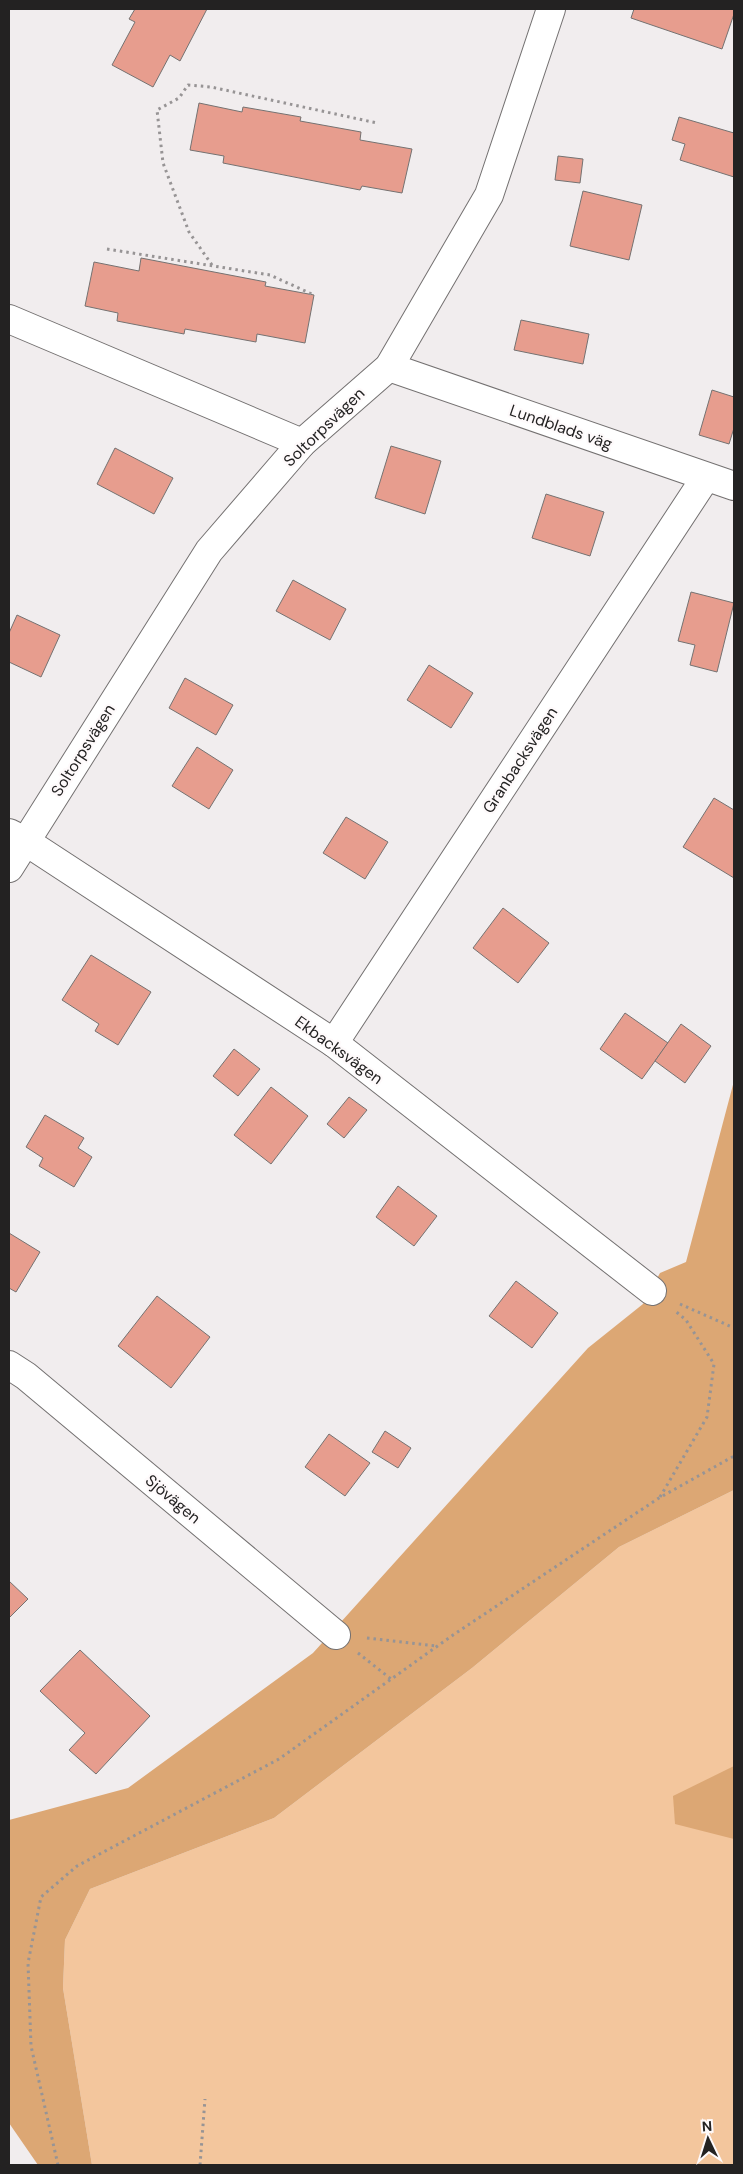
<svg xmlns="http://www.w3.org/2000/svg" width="743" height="2174" font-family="'DM Sans',sans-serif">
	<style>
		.green { fill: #f3c69d }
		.forest { fill: #dca774 }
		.building { fill: #e79d8e; stroke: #757271 }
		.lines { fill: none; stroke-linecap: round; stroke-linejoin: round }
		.minor-casing { stroke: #747171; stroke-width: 30 }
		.path { stroke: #979495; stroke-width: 3; stroke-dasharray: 2.5 4; stroke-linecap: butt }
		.minor { stroke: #fff; stroke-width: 28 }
		.labels { text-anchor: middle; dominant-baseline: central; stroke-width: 4.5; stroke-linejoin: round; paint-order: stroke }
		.street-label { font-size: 16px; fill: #232222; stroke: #fefafb }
	</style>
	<rect width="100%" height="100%" fill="#f1edee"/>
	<!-- green -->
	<path class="green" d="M734,1490v675h-642l-29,-177 2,-48 25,-51 184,-71 198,-150 147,-121z"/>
	<!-- forest -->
	<g class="forest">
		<path d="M734,1081v409l-115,57 -147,121 -198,150 -184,71 -25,51 -2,48 29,177h-54l-29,-42v-303l119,-32 185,-135 275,-305 55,-44 17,-31 26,-11z"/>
		<path d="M734,1766v73l-59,-15 -2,-28z"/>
	</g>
	<!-- building -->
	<g class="building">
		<path d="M135,9h72l-27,52 -10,-6 -17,32 -41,-22 23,-43 -6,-3z"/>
		<path d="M634,9h100v5l-12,35 -91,-31z"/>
		<path d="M199,103l43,9 1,-5 58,10 -1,4 61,11 -1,8 52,9 -10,44 -40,-7 -2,4 -137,-27 1,-7 -34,-6z"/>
		<path d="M679,117l55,16v44l-54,-17 5,-16 -13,-4z"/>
		<path d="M558,156l25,3 -3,24 -25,-3z"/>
		<path d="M583,191l59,14 -13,55 -59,-14z"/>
		<path d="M141,258l125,24 -1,4 49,9 -9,48 -48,-9 -1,8 -71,-13 -1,5 -67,-13 1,-8 -33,-7 9,-44 45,9z"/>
		<path d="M521,320l68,14 -6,30 -69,-14z"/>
		<path d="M712,390l22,7v31l-5,16 -30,-9z"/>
		<path d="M391,446l50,15 -16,53 -50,-16z"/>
		<path d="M115,448l58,30 -19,36 -57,-30z"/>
		<path d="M546,494l58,18 -14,44 -58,-18z"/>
		<path d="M293,580l53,29 -16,31 -54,-29z"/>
		<path d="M691,592l43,11 -17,69 -27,-7 5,-20 -17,-4z"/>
		<path d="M17,615l43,20 -19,42 -32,-15v-29z"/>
		<path d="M429,665l44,28 -22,35 -44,-28z"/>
		<path d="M185,678l48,27 -17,30 -47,-27z"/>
		<path d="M197,747l36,23 -24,39 -37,-23z"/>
		<path d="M714,798l20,12v68l-51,-31z"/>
		<path d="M346,817l42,25 -23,37 -42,-26z"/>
		<path d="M503,908l46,35 -31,40 -45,-35z"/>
		<path d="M91,955l60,37 -33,53 -23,-14 4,-7 -37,-24z"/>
		<path d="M625,1013l43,30 -26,36 -42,-30z"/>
		<path d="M681,1024l30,22 -26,37 -30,-22z"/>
		<path d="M234,1049l26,20 -22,27 -25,-20z"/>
		<path d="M271,1087l37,29 -37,48 -37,-29z"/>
		<path d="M349,1097l18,13 -23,28 -17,-14z"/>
		<path d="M45,1115l39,23 -6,10 14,9 -18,30 -35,-21 4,-8 -17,-11z"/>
		<path d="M398,1186l39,30 -23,30 -38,-29z"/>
		<path d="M9,1233l31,19 -24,40 -7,-4z"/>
		<path d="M516,1281l42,32 -26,35 -43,-32z"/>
		<path d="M157,1296l53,41 -39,51 -53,-42z"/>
		<path d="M385,1431l26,17 -13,20 -26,-16z"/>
		<path d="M329,1434l41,29 -25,33 -40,-29z"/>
		<path d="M9,1581l19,18 -19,19z"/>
		<path d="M80,1650l70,66 -54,58 -27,-24 16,-17 -45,-42z"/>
	</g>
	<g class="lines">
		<defs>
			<g id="minor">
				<path d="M9,319l293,124"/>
				<path d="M389,367l345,119"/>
				<path d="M9,833l16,8 309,202 318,248"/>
				<path d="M9,868l200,-317 93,-108 87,-76 100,-172 62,-186"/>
				<path d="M334,1043l372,-566"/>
				<path d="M9,1365l17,11 310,259"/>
			</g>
		</defs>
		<!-- minor casing -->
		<use href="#minor" class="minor-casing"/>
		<!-- path -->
		<g class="path">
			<path d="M107,249l163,26 44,20"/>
			<path d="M212,265l-23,-33 -26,-69 -6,-53 22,-12 9,-13 23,2 166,36"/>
			<path d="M680,1304l54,24"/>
			<path d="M660,1497l47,-80 7,-53 -28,-44 -12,-10"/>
			<path d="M367,1638l70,8"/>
			<path d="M358,1653l33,26"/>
			<path d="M58,2165l-27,-119 -3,-83 13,-66 36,-31 202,-107 174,-124 206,-137 75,-42"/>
			<path d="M200,2165l5,-66"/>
		</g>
		<!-- minor -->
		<use href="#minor" class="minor"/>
	</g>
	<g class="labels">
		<!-- street labels -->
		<g class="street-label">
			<text transform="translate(324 427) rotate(-44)">Soltorpsvägen</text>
			<text transform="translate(561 427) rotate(19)">Lundblads väg</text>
			<text transform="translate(83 750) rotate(-58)">Soltorpsvägen</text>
			<text transform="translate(520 760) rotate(-57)">Granbacksvägen</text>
			<text transform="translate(339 1050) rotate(36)">Ekbacksvägen</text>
			<text transform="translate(173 1499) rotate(40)">Sjövägen</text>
		</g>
	</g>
	<!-- border -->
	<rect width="743" height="2174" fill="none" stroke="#232222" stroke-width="20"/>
	<!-- north arrow -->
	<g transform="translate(708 2139) rotate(356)" stroke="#fefafb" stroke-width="4" paint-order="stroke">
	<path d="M0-4L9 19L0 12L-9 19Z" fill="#232222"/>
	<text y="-8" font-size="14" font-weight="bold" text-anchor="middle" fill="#232222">N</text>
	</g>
</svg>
